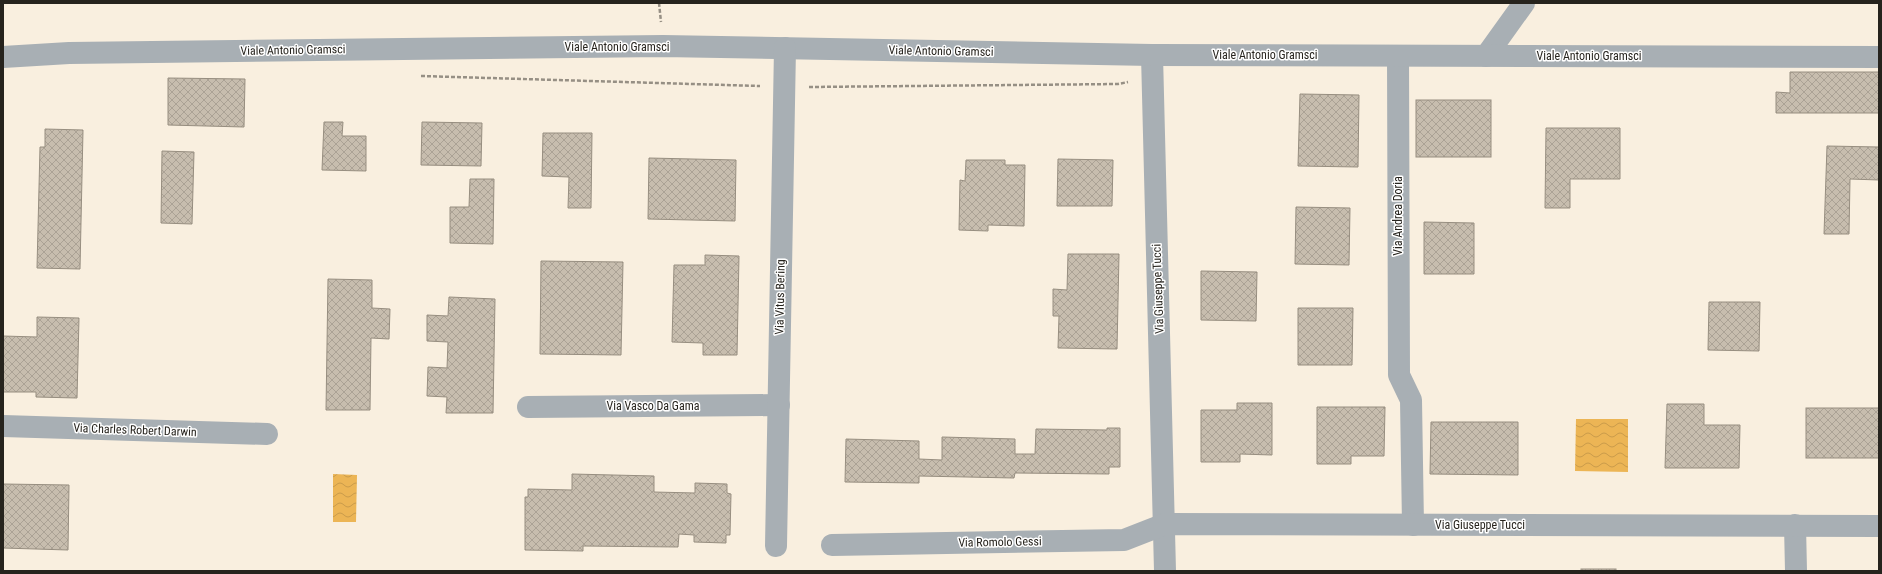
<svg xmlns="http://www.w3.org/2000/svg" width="1882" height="574" font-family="'Roboto Condensed',sans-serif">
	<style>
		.water { fill: url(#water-waves) }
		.building { fill: url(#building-cross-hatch); stroke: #978e80 }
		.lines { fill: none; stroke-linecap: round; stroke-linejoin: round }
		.path { stroke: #968f84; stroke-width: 2.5; stroke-dasharray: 4 2; stroke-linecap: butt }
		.minor { stroke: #a8afb4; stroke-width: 22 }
		.labels { text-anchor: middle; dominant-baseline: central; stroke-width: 3; stroke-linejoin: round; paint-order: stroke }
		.street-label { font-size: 12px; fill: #26231d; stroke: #fff }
	</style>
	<defs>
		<pattern id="water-waves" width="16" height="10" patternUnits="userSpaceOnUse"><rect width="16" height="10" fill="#ecb555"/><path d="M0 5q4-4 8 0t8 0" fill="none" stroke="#ca9b4a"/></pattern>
		<pattern id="building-cross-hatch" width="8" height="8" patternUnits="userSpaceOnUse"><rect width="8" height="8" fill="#c7bdae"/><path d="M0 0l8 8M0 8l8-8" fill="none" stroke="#aba295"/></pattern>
	</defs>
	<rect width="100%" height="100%" fill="#f9efdf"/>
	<!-- water -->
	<g class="water">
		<path d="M1576,419h52v53l-53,-1z"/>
		<path d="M333,474l24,1 -1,47h-23z"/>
	</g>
	<!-- building -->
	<g class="building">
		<path d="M1790,72h89v41h-103v-21l14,1z"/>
		<path d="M168,78l77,1 -1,48 -76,-2z"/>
		<path d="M1300,94l59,1 -1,72 -60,-1z"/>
		<rect x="1416" y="100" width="75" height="57"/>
		<path d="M324,122h19l-1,14h24v35l-44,-1z"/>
		<path d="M422,122l60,1 -1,43 -60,-1z"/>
		<path d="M1546,128h74v51h-50v29h-25z"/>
		<path d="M45,129l38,1 -3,139 -43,-1 3,-121h5z"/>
		<path d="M543,133h49l-1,75h-23l1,-31 -27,-1z"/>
		<path d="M1827,146l52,1v33l-29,-1 -1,55h-25z"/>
		<path d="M162,151l32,1 -2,72 -31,-1z"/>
		<path d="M649,158l87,2 -1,61 -87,-2z"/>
		<path d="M1058,159l55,1 -1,46h-55z"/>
		<path d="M966,160h39v5h20l-1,61 -36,-1v6l-29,-1 1,-50 5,1z"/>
		<path d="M470,179h24l-1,65 -43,-1v-36h19z"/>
		<path d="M1296,207l54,1 -1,57 -54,-1z"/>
		<path d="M1424,222l50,1v51h-50z"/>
		<path d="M1068,254h51l-2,95 -59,-1 1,-32h-6v-27l14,1z"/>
		<path d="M705,255l34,1 -2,99h-34v-12l-31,-1 2,-77h31z"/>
		<path d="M541,261l82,1 -2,93 -81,-1z"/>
		<path d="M1201,271l56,1 -1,49 -55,-1z"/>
		<path d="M328,279l44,1v28l18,1 -1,30 -18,-1 -1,72h-44z"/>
		<path d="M449,297l46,2 -2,114h-47l1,-16 -20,-1 1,-29 19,1 1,-26 -21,-1v-26l21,1z"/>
		<path d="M1709,302h51l-1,49 -51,-1z"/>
		<path d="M1298,308h55l-1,57h-54z"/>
		<path d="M37,317l42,1 -2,80 -41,-1v-5h-33v-56l34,1z"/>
		<path d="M1237,403h35v52l-32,-1v8h-39v-52h36z"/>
		<path d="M1667,404h37v21h36l-1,43h-74z"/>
		<path d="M1317,407h68l-1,49h-33v8h-34z"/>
		<rect x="1806" y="408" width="73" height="50"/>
		<path d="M1431,422h87v53l-88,-1z"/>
		<path d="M1107,428h13v39h-11v7l-94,-1 -1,5 -95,-2v7l-74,-1 1,-43 73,2v18l23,1v-23l73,2v15h20l1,-25 71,1z"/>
		<path d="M572,474l82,2v16l41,1v-10l32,1v9l4,1 -1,41h-4v8l-32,-1v-7l-15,-1 -1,13 -95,-1v5l-58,-1v-53h3v-8l44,1z"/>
		<path d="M3,484l66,1 -1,65 -65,-2z"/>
		<rect x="1581" y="569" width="35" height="2"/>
	</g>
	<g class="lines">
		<!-- path -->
		<g class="path">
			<path d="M659,3l2,19"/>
			<path d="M421,76l339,10"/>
			<path d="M809,87l309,-3 10,-2"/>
		</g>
		<!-- minor -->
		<g class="minor">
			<path d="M1152,55l13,516"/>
			<path d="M1398,56l1,319 12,25 2,125"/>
			<path d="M1486,56l38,-53"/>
			<path d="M3,57l66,-4 594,-7 489,9 727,2"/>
			<path d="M528,407l251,-2"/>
			<path d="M3,426l264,8"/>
			<path d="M1795,525l1,46"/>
			<path d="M832,545l292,-5 41,-16 714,2"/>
			<path d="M776,546l9,-498"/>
		</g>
	</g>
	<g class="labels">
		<!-- street labels -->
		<g class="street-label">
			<text x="617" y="47">Viale Antonio Gramsci</text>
			<text transform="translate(293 50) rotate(-1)">Viale Antonio Gramsci</text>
			<text transform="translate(941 51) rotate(1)">Viale Antonio Gramsci</text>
			<text x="1265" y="55">Viale Antonio Gramsci</text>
			<text x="1589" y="56">Viale Antonio Gramsci</text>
			<text transform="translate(1398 216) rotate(-90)">Via Andrea Doria</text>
			<text transform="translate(1158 289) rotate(-92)">Via Giuseppe Tucci</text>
			<text transform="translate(780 297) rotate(-89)">Via Vitus Bering</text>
			<text x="653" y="406">Via Vasco Da Gama</text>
			<text transform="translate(135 430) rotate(2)">Via Charles Robert Darwin</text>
			<text x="1480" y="525">Via Giuseppe Tucci</text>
			<text transform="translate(1000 542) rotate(-1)">Via Romolo Gessi</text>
		</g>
	</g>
	<!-- border -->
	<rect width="1882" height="574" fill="none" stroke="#26231d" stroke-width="8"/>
</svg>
